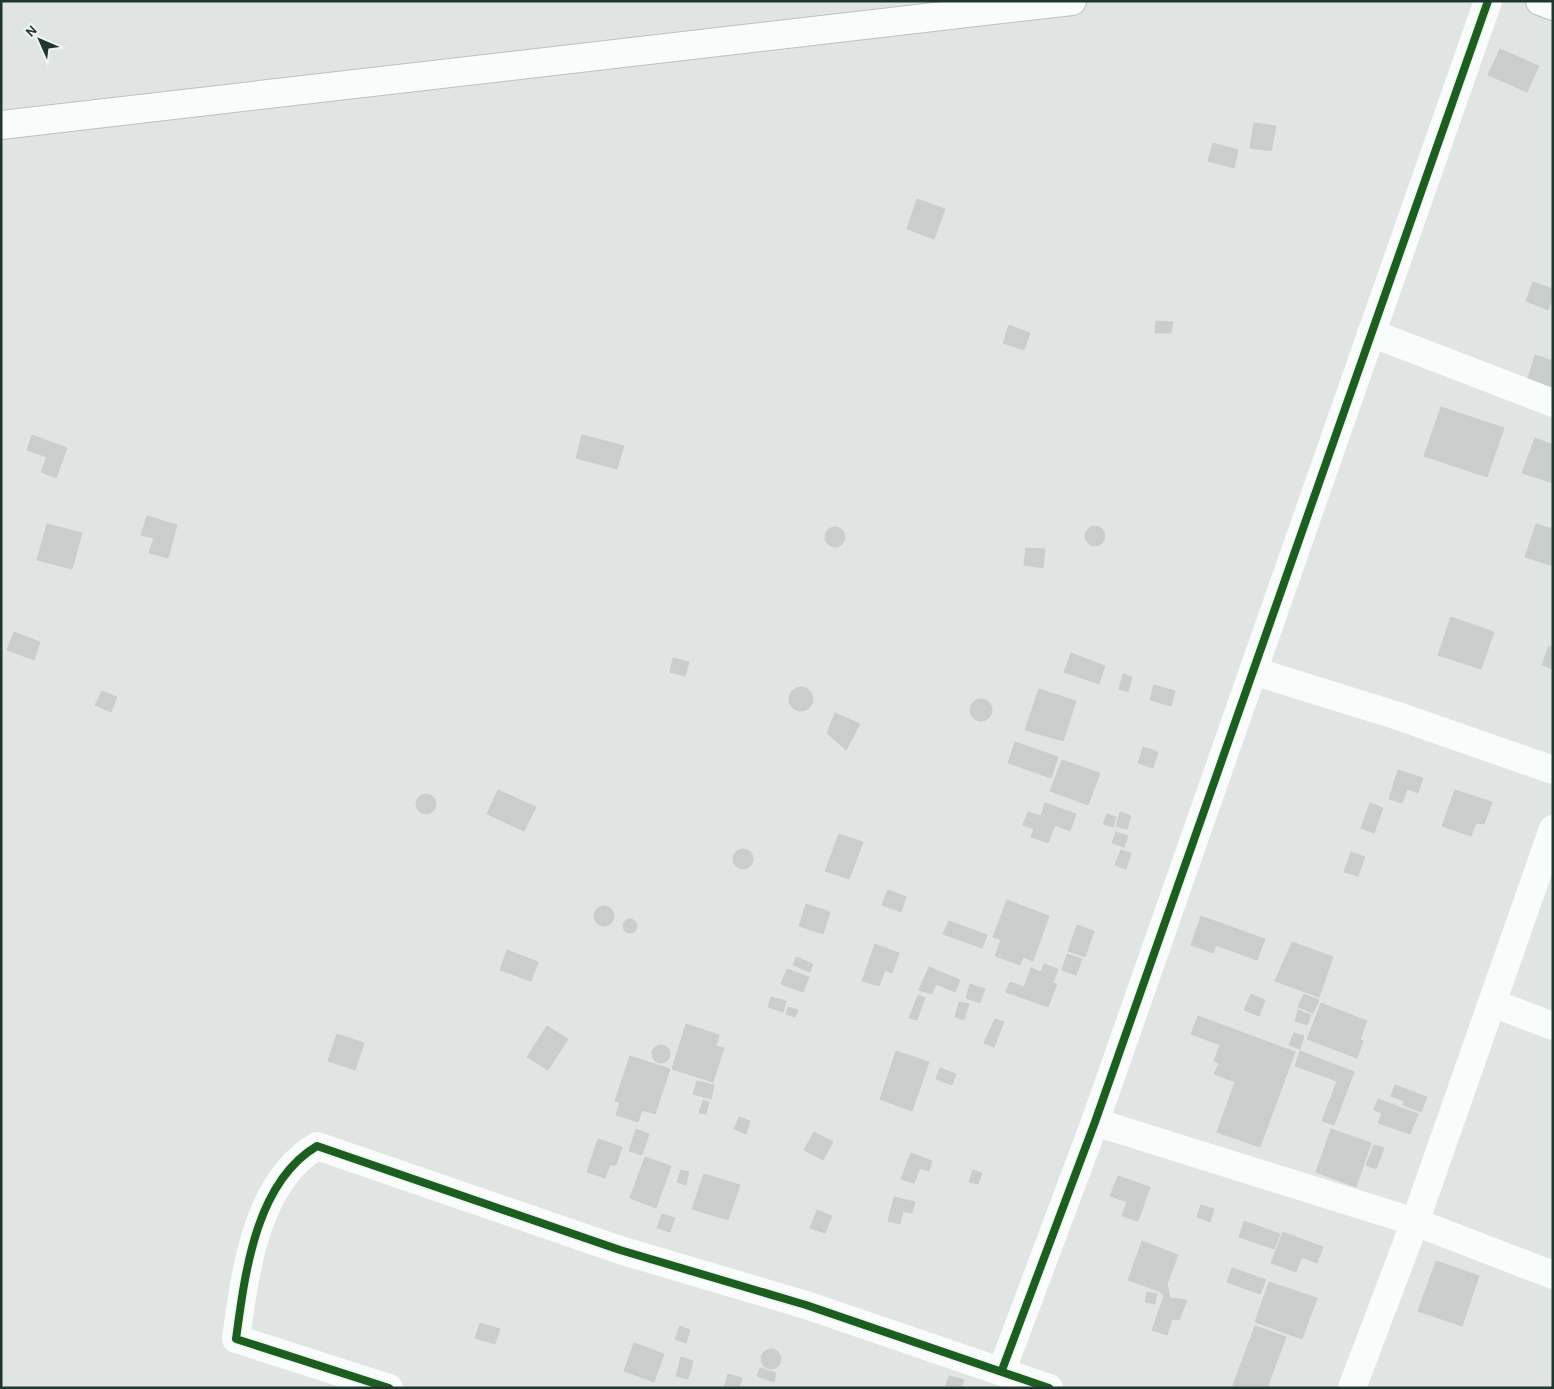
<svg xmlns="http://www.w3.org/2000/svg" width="1554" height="1389" font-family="'Alegreya Sans',sans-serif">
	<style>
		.building { fill: #c9cecc; stroke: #c9cecc }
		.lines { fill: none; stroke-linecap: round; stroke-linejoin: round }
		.secondary-casing { stroke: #b9c2be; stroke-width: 30 }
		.street { stroke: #fafbfb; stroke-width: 28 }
		.secondary { stroke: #fafbfb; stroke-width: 28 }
		.cycleway-casing { stroke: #edf5f1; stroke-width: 11 }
		.cycleway { stroke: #1b5e20; stroke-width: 8 }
	</style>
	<rect width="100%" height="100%" fill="#e0e5e3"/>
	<!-- building -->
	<g class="building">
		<path d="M1500,49l39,17 -12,26 -39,-17z"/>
		<path d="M1254,123l22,3 -5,25 -21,-3z"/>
		<path d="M1213,143l25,7 -4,18 -26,-7z"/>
		<path d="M917,199l28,10 -11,30 -27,-10z"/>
		<path d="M1533,282l20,7v8l-5,13 -22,-9z"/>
		<path d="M1156,321l17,1 -2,11h-16z"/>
		<path d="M1009,325l21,8 -6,17 -21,-7z"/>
		<path d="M1535,355l18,6v20l-3,8 -23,-8z"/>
		<path d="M1441,407l63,21 -17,49 -63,-21z"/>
		<path d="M32,435l35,13 -11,30 -15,-6 6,-15 -20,-7z"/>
		<path d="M582,435l42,11 -7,23 -41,-11z"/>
		<path d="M1535,438l18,7v38l-31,-10z"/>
		<path d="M147,516l30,9 -9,33 -19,-5 5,-15 -13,-3z"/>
		<path d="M47,524l35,9 -10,36 -35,-9z"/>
		<path d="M1536,524l17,5v37l-28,-9z"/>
		<circle cx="1095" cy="536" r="10"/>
		<circle cx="835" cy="537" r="10"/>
		<path d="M1026,548l19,1 -2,19 -19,-3z"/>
		<path d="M1451,617l43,15 -13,37 -43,-14z"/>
		<path d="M14,632l26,10 -6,18 -27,-10z"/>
		<path d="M1549,646l4,1v22l-11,-4z"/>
		<path d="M1071,653l34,13 -6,18 -35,-12z"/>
		<path d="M673,658l16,4 -4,14 -15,-4z"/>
		<path d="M1123,674l9,3 -4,15 -9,-3z"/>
		<path d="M1154,685l21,6 -4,15 -21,-6z"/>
		<circle cx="801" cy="699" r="12"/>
		<path d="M1039,689l37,12 -13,40 -38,-11z"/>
		<path d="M102,691l15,6 -6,15 -16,-7z"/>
		<circle cx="981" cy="710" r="11"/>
		<path d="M835,713l25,11 -14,26 -19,-17z"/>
		<path d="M1015,742l43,15 -7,21 -43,-15z"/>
		<path d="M1143,747l15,5 -5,16 -15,-5z"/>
		<path d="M1062,760l38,13 -12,32 -38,-14z"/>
		<path d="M1398,770l25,8 -5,15 -11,-4 -5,14 -13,-4z"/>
		<path d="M498,790l38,17 -12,24 -37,-17z"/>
		<path d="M1455,790l37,12 -8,22 -8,-1 -5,13 -29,-10z"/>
		<circle cx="426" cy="804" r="10"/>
		<path d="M1045,803l31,11 -6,17 -15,-6 -7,18 -17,-6 3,-8 -11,-4 5,-13 13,4z"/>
		<path d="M1370,803l13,5 -9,25 -13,-5z"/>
		<path d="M1120,812l11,4 -4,13 -11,-3z"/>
		<path d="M1107,814l9,3 -3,10 -10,-3z"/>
		<path d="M1116,832l12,4 -4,11 -12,-4z"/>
		<path d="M839,834l24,8 -14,37 -24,-8z"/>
		<circle cx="743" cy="859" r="10"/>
		<path d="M1121,850l10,3 -5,16 -11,-4z"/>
		<path d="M1351,852l14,5 -7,19 -14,-4z"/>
		<path d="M888,890l18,7 -5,15 -19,-7z"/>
		<path d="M1007,900l42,16 -16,45 -10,-4 -3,8 -25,-9 6,-16 -8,-3z"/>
		<path d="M806,904l24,8 -7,22 -24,-8z"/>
		<circle cx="604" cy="916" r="10"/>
		<path d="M1201,916l64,23 -8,21 -41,-15 -3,8 -22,-8z"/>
		<circle cx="630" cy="926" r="7"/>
		<path d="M949,921l38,14 -5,13 -39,-14z"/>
		<path d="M1077,925l17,6 -9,26 -17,-6z"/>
		<path d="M1292,942l41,15 -14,40 -44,-16z"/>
		<path d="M875,944l24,9 -7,20 -7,-3 -6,16 -17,-5z"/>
		<path d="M507,950l31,12 -7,19 -31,-11z"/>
		<path d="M1067,954l15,5 -6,16 -14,-5z"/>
		<path d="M796,957l17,7 -3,8 -17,-7z"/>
		<path d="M1044,964l14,5 -5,14 4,1 -9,23 -42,-15 4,-10 14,5 7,-19 10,4z"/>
		<path d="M929,967l31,13 -5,12 -19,-8 -4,10 -13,-4z"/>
		<path d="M787,969l22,8 -6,15 -22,-8z"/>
		<path d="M970,984l15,5 -5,14 -14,-5z"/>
		<path d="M1251,994l14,6 -6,16 -15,-6z"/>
		<path d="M1304,994l15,6 -6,13 -15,-6z"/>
		<path d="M918,995l7,3 -8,22 -8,-2z"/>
		<path d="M771,997l15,4 -3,11 -15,-5z"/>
		<path d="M959,1002l10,2 -5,16 -9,-3z"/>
		<path d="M1321,1003l46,18 -7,18 3,2 -6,17 -50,-19z"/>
		<path d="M788,1007l10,3 -3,7 -9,-3z"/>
		<path d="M1298,1010l13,5 -4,10 -12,-4z"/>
		<path d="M1198,1016l97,36 -35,95 -43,-15 18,-50 -21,-8 5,-11 -5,-2 6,-16 -29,-11z"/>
		<path d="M995,1019l9,3 -10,25 -10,-4z"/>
		<path d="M686,1024l33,11 -3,11 8,2 -11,34 -41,-13z"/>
		<path d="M547,1026l21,13 -20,31 -21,-13z"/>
		<path d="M1294,1033l10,3 -4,13 -11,-4z"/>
		<path d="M337,1034l27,9 -9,27 -27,-9z"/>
		<circle cx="661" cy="1054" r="9"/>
		<path d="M896,1051l33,11 -17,49 -32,-12z"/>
		<path d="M1300,1051l54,21 -20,53 -12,-4 15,-40 -42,-15z"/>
		<path d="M630,1056l40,13 -15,45 -13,-4 -4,12 -22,-7 4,-13 -5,-1z"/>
		<path d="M940,1068l16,6 -4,11 -16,-6z"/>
		<path d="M697,1081l17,4 -3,14 -18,-5z"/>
		<path d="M1395,1085l32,12 -6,15 -18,-7 1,-4 -13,-5z"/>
		<path d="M1378,1099l40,15 -8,20 -32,-11 4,-10 -8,-3z"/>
		<path d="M703,1100l6,2 -3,12 -7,-1z"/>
		<path d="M739,1117l11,4 -4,13 -12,-5z"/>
		<path d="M636,1129l13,5 -7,21 -13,-4z"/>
		<path d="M1331,1129l40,14 -15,44 -40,-15z"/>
		<path d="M814,1132l19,10 -10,18 -19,-10z"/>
		<path d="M598,1139l24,8 -6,18h-6l-5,13 -18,-6z"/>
		<path d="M1374,1145l10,3 -8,21 -10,-4z"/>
		<path d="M911,1153l21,8 -3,10 -9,-3 -6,15 -13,-4z"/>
		<path d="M645,1157l26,9 -15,42 -26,-10z"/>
		<path d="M681,1170l8,2 -3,13 -9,-3z"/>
		<path d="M973,1170l9,3 -4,11 -9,-2z"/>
		<path d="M704,1174l36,11 -12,35 -36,-11z"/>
		<path d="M1118,1176l32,11 -12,34 -16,-5 5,-14 -17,-6z"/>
		<path d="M894,1197l21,5 -3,11 -9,-2 -3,13 -12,-3z"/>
		<path d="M1201,1205l13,4 -4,13 -13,-5z"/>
		<path d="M817,1210l15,6 -7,17 -15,-5z"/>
		<path d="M662,1214l13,4 -5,14 -13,-4z"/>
		<path d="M1244,1221l36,13 -6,15 -35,-12z"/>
		<path d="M1283,1232l40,15 -6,16 -15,-6 -6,15 -25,-9z"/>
		<path d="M1142,1241l36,14 -11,29 3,14 17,2 -8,20 -7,-1 -5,16 -15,-5 12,-34 -5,-5 -31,-11z"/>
		<path d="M1436,1261l43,15 -17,50 -44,-15z"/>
		<path d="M1232,1268l34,12 -6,14 -33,-12z"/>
		<path d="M1269,1282l48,16 -15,41 -47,-17z"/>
		<path d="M1147,1292l10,2 -2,10 -10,-2z"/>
		<path d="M480,1323l20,6 -5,15 -20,-6z"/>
		<path d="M680,1326l10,4 -4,13 -11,-4z"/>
		<path d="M1255,1326l31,11 -19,51h-35z"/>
		<path d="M634,1343l30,11 -10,28 -30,-11z"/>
		<circle cx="771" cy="1359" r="10"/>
		<path d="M681,1357l12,4 -5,18 -12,-3z"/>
		<path d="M760,1368l16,5 -2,9 -17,-6z"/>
		<path d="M728,1374l14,4 -3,10h-15z"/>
		<path d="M949,1376l15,4 -3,8h-16z"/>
	</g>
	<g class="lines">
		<defs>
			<g id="secondary">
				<path d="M1540,1l13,5"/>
				<path d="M1,125l1071,-124"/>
			</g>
		</defs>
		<!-- secondary casing -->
		<use href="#secondary" class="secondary-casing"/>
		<!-- street -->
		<g class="street">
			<path d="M1371,333l182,70"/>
			<path d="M1253,671l142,44 158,55"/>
			<path d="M1492,1003l61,23"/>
			<path d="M1095,1122l320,100 138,53"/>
			<path d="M1002,1370l93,-248 393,-1121"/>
			<path d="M389,1388l-153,-49c9,-65 19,-156 81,-193l303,104 186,55 243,83"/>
			<path d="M1352,1388l63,-166 138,-393"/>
		</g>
		<!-- secondary -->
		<use href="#secondary" class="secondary"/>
		<defs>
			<g id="cycleway">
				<path d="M1002,1370l93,-248 393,-1121"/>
				<path d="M389,1388l-153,-49c9,-65 19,-156 81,-193l303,104 186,55 243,83"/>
			</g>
		</defs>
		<!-- cycleway casing -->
		<use href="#cycleway" class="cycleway-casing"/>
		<!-- cycleway -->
		<use href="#cycleway" class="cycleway"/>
	</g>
	<!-- border -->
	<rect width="1554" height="1389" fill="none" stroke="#20372f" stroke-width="5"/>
	<!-- north arrow -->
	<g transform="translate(40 40) rotate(315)" stroke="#edf5f1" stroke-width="4" paint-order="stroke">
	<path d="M0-4L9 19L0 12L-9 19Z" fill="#20372f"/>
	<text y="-8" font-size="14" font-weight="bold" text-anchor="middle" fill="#20372f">N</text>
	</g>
</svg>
